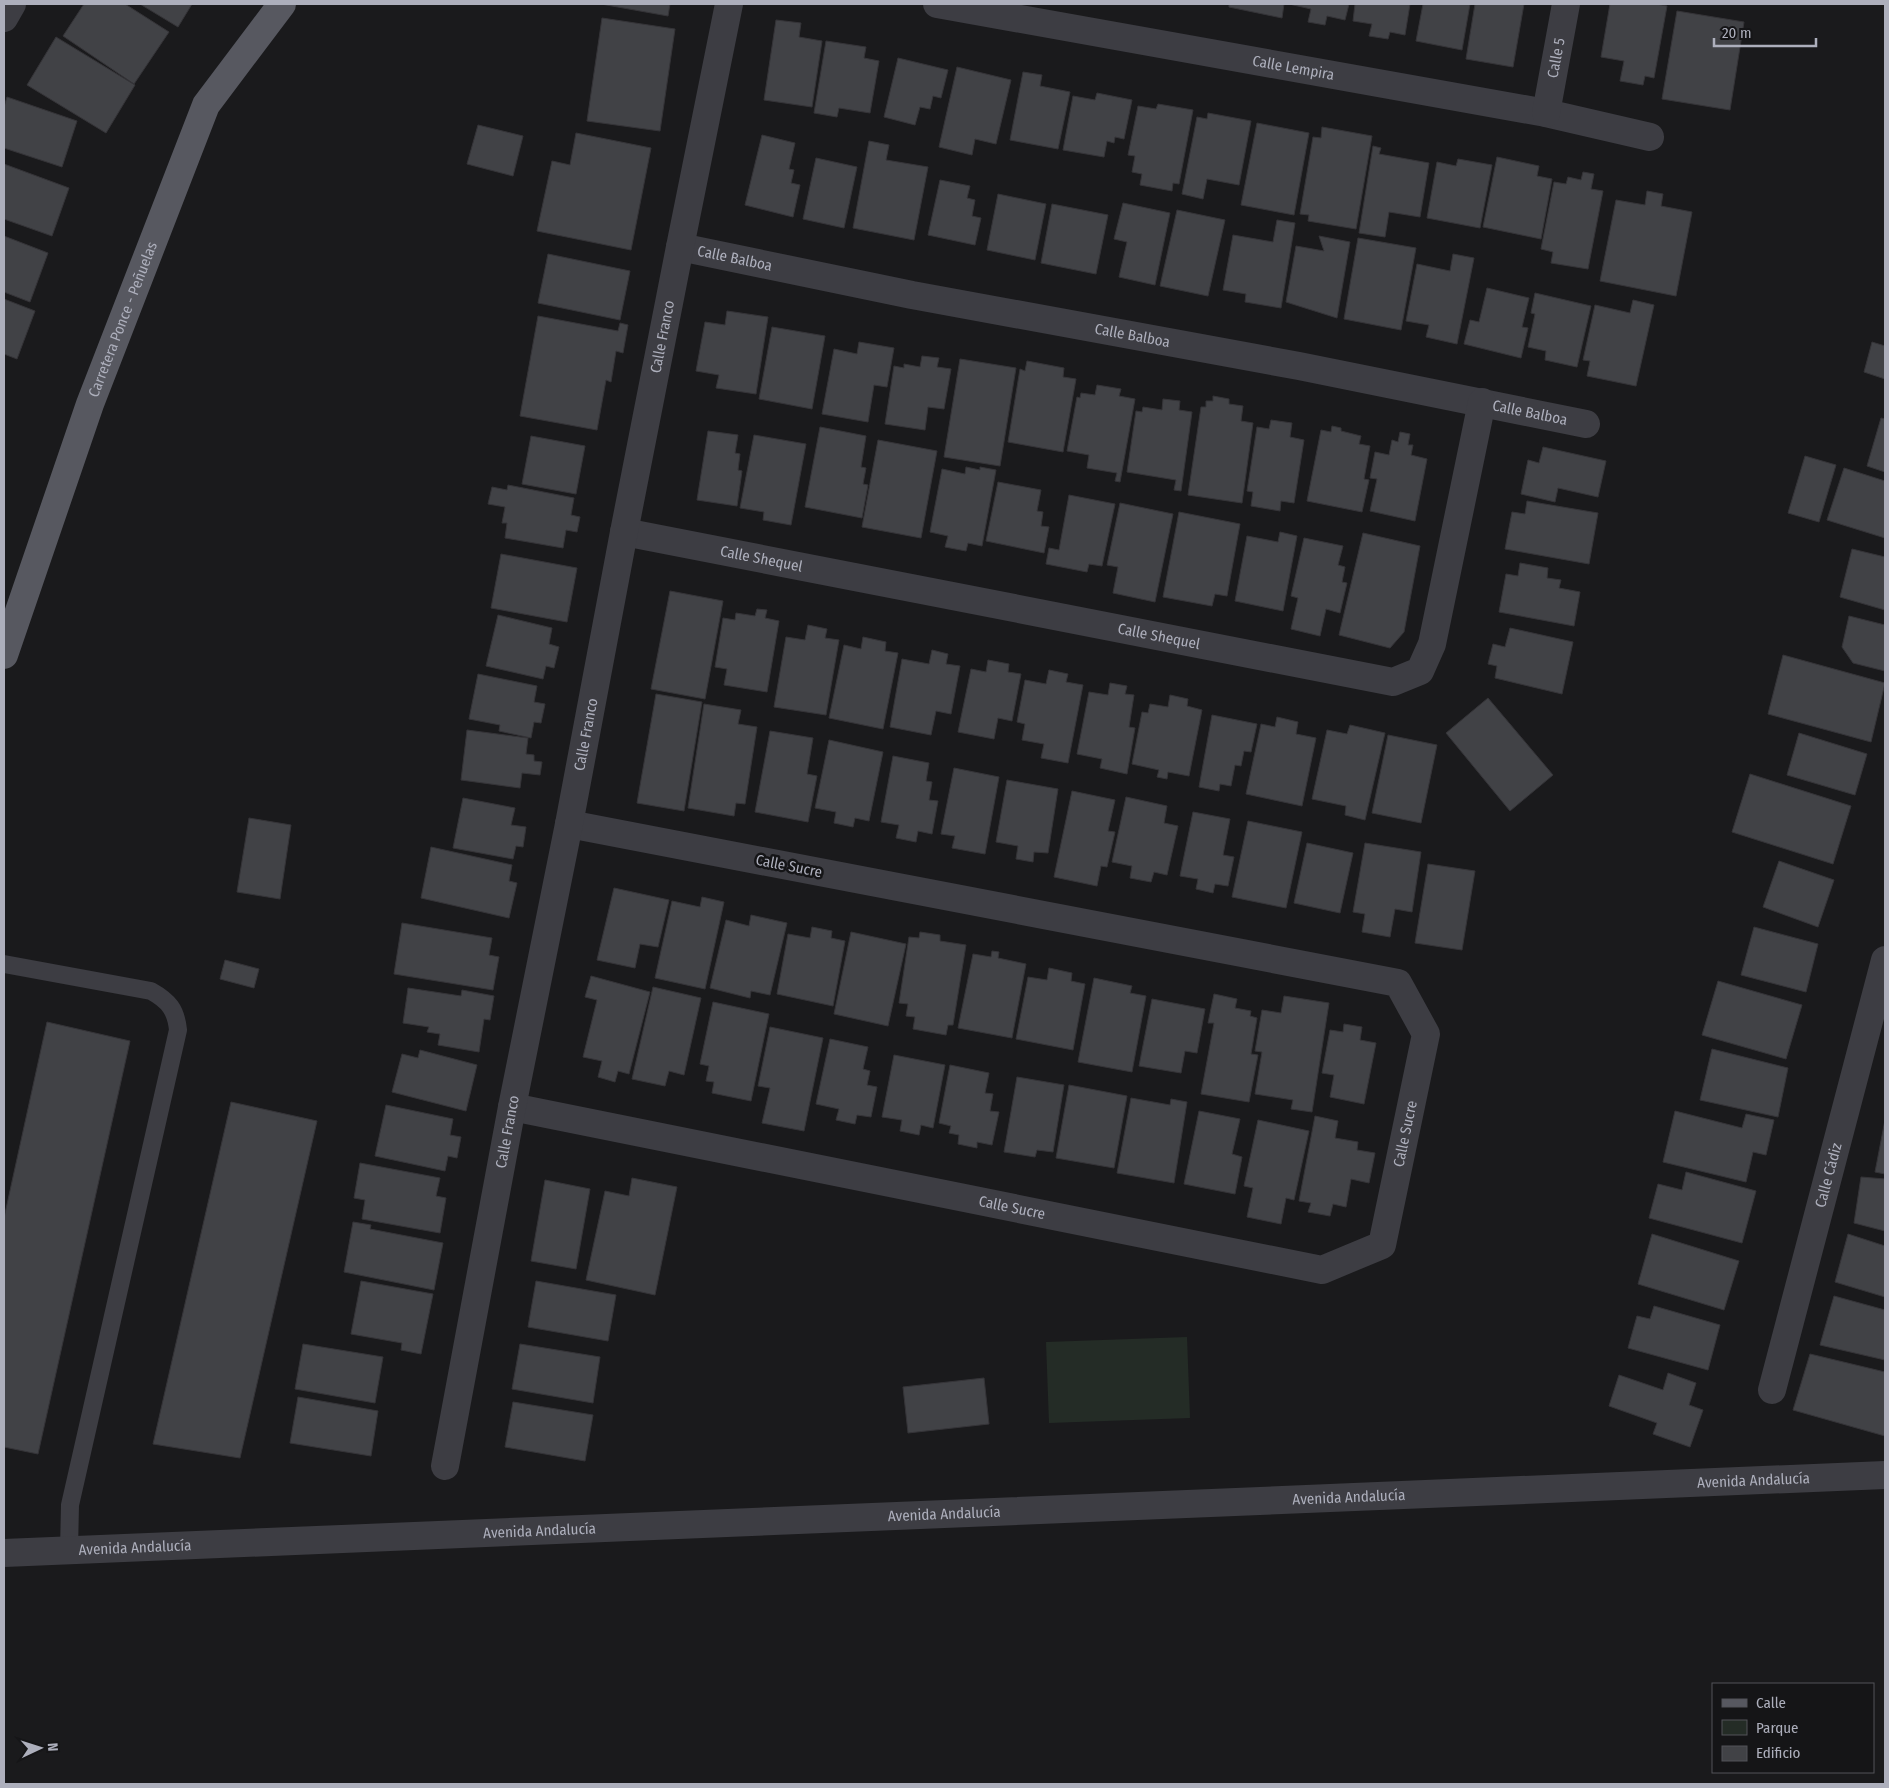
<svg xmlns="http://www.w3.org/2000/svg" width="1889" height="1788" font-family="'Fira Sans Condensed',sans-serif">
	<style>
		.green { fill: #242c26 }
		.building { fill: #414246; stroke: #353438 }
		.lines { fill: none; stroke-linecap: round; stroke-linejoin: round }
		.service { stroke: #3d3d43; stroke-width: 18 }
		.minor { stroke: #3d3d43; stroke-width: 28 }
		.primary { stroke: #575860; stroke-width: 28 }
		.labels { text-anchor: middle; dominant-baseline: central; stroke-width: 5; stroke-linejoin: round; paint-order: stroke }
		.street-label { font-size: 15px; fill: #adafbc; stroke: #151517 }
	</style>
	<rect width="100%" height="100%" fill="#1a1a1c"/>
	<!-- green -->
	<path class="green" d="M1187,1337l3,81 -141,5 -3,-81z"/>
	<!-- building -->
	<g class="building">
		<path d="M84,4h41l44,28 -35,52 -71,-48z"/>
		<path d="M140,4h52l-14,23z"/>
		<path d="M601,4h69l-2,12z"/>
		<path d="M1229,4h55l-2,14 -53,-11z"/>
		<path d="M1289,4h60l-4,16 -18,-4 -2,9 -17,-3 3,-13z"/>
		<path d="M1355,4h55l-5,31 -15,-3 -2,7 -19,-3 3,-12 -19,-3z"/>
		<path d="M1423,4h47l-8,46 -46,-9z"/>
		<path d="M1475,4h49l-11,63 -47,-8z"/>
		<path d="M1610,4h46l11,2 -13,72 -9,-2 -2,9 -23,-4 4,-20 -23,-4z"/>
		<path d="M1677,11l67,11 -14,88 -68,-11z"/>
		<path d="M602,18l73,11 -15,102 -73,-10z"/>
		<path d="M776,20l25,3 -2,14 23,4 -10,66 -48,-7z"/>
		<path d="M56,37l79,48 -29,48 -79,-48z"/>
		<path d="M826,41l40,6 -2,11 15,3 -9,52 -31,-5 -2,9 -23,-4z"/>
		<path d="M898,58l50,12 -7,28 -8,-2 -3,13 -10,-2 -5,18 -31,-8z"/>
		<path d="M957,67l54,13 -15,64 -21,-5 -3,16 -33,-8z"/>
		<path d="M1023,72l19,3 -2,11 30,6 -12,57 -48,-9z"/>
		<path d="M1097,93l35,7 -8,39 -9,-2 -1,6 -7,-2 -3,16 -41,-7 10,-54 22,4z"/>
		<path d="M7,97l70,24 -15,46 -58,-19v-41z"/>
		<path d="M1158,104l35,6 -14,74 -6,-1 -1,8 -32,-6 2,-11 -10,-2 3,-16 -7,-1 10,-49 18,3z"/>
		<path d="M1208,113l43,8 -12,64 -32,-6 -4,20 -21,-5 15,-77 10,2z"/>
		<path d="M1257,123l52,10 -15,82 -53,-10z"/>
		<path d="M478,125l45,11 -10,40 -46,-12z"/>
		<path d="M1322,127l50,9 -16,93 -48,-8 1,-6 -9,-1 13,-77 8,1z"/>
		<path d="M576,133l75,15 -20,102 -94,-19 15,-70 18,4z"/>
		<path d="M762,135l33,8 -6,26 5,1 -3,13 9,2 -7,32 -48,-12z"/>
		<path d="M869,141l20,4 -3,15 42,7 -14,73 -61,-12z"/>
		<path d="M1373,146l8,2 -2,6 50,9 -9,54 -31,-5 -4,25 -26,-4z"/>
		<path d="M1497,157l42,9 -2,10 15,3 -11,60 -58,-12z"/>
		<path d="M816,158l41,9 -13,61 -41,-9z"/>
		<path d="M1458,159l34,6 -12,63 -53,-10 10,-56 19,4z"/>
		<path d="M4,164l65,24 -17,48 -48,-17z"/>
		<path d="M1583,172l11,2 -3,15 12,2 -15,78 -37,-6 2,-11 -12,-3 13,-67 12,2 2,-7 13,3z"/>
		<path d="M940,180l30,6 -3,12 8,2 -3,16 9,2 -6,27 -47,-10z"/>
		<path d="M1647,191l16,3 -2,12 31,6 -16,84 -76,-15 16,-81 29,5z"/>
		<path d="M998,194l48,10 -11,56 -48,-10z"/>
		<path d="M1123,203l47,10 -15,72 -36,-8 8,-35 -13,-3z"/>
		<path d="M1052,204l56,11 -12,59 -55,-11z"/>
		<path d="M1177,210l48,10 -17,76 -48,-10z"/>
		<path d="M1277,220l18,3 -14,85 -36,-6 1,-8 -23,-4 10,-55 40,7z"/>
		<path d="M4,236l44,17 -18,49 -26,-10z"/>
		<path d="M1319,236l31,6 -13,76 -51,-16 10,-56 28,5z"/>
		<path d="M1358,238l58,10 -15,82 -57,-11z"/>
		<path d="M548,254l82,17 -10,49 -82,-17z"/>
		<path d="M1453,254l21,4 -17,86 -31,-7 3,-12 -23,-4 11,-57 33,7z"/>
		<path d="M1487,288l42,10 -7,29 6,1 -7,30 -57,-14 6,-24 9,2z"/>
		<path d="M1535,293l56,13 -14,61 -32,-7 1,-9 -18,-4 7,-33 -4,-1z"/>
		<path d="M4,299l31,12 -18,48 -13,-5z"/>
		<path d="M1633,300l21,5 -18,81 -49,-10 3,-15 -7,-1 12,-55 35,8z"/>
		<path d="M727,311l41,6 -12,77 -40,-6 3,-13 -23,-4 9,-49 20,3z"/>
		<path d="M538,316l80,15 2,-8 8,2 -5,28 -7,-2 -5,31 -5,-2 -9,50 -77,-14z"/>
		<path d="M772,327l53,9 -13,73 -53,-10z"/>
		<path d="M859,342l35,6 -7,39 -13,-2 -6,37 -46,-8 12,-65 23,5z"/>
		<path d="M1872,342l13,4v33l-21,-7z"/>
		<path d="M922,356l17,2 -2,9 14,2 -7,40 -16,-2 -3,23 -40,-6 9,-58 10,2v-4l16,3z"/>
		<path d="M960,359l56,9 -16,98 -56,-9z"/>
		<path d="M1027,361l37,7 -1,9 13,2 -13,73 -55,-10 12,-73 5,2z"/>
		<path d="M1097,385l24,4 -2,7 16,3 -15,83 -5,-1 2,-8 -30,-5 2,-13 -22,-4 10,-54 3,1 1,-5 14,2z"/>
		<path d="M1213,396l16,3v5l14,2 -2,15 12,2 -11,80 -54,-8 13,-88h5v-6h7z"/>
		<path d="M1163,399l17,2 -1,9 13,2 -11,79 -7,-1 2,-10 -49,-8 9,-61 6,1 1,-5 19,3z"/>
		<path d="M1881,418l4,1v53l-18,-6z"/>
		<path d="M1271,420l21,3 -2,14 14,3 -10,63 -13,-2 -1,10 -29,-5 2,-14 -6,-1 10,-64 12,2z"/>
		<path d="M1332,426l9,2v3l20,5 -2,8 11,2 -6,33 5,1 -7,32 -55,-11 14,-71 10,2z"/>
		<path d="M820,427l46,9 -5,31 5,1 -3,16 5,1 -6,33 -57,-11z"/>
		<path d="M708,431l30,4 -3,18 5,1 -2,16 4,1 -5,35 -40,-6z"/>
		<path d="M1400,432l10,2 -2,11h5l-2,10 16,4 -12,62 -45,-10 7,-32 -7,-1 5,-26 14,3 3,-15 6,2z"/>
		<path d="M754,435l52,9 -15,81 -28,-5 1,-8 -24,-4z"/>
		<path d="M531,436l54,10 -9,48 -54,-10z"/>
		<path d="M878,440l59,11 -16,87 -59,-11z"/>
		<path d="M1543,447l63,14 -8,36 -40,-9 -3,14 -34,-8 7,-34 11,3z"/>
		<path d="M1805,456l31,9 -17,57 -31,-9z"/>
		<path d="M966,467l14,3v-3l16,3 -14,76 -14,-3 -2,8 -21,-4 3,-11 -18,-4 12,-63 23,5z"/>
		<path d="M1844,468l41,13v57l-58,-18z"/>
		<path d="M998,482l43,8 -4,21 6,1 -2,14 8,1 -5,26 -58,-12z"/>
		<path d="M508,485l66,13 -3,17 9,2 -3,15 -11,-2 -3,18 -58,-10 2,-15h-5l3,-16 -17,-3 4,-17 15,3z"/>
		<path d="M1069,495l46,9 -13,62 -13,-2 -2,8 -41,-8 3,-16 10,2z"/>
		<path d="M1527,501l71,12 -9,51 -84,-15 7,-37 13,2z"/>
		<path d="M1120,503l53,11 -18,88 -42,-9 5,-26 -11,-2z"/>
		<path d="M1179,512l61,12 -13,72 -12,-2 -3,12 -49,-9z"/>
		<path d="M1280,532l17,4 -14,75 -48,-10 12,-65 31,6z"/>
		<path d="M1363,533l57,13 -16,86 -14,16 -51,-13z"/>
		<path d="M1304,538l39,8 -5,19 7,2 -3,15 5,1 -7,30 -14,-4 -6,27 -29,-7 7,-31 -7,-2z"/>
		<path d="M1852,549l33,8v53l-45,-13z"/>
		<path d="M501,554l76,14 -10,54 -76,-14z"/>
		<path d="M1520,563l28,5 -1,10 14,2 -2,8 21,4 -6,34 -75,-14 7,-38 12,2z"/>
		<path d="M670,591l53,10 -18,98 -54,-10z"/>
		<path d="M757,609l10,1 -2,8 14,3 -12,71 -43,-7 3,-16 -12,-2 8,-49 12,2 1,-7 19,3z"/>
		<path d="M498,615l54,13 -3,16 10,3 -5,21 -8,-2 -3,13 -57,-13z"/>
		<path d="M1849,616l36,9v46l-32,-8 -11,-16z"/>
		<path d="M808,625l19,4 -2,9 14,2 -13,75 -52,-8 12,-70 19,3z"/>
		<path d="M1510,628l63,14 -11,52 -67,-16 2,-12 -9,-2 5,-20 12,3z"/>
		<path d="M863,637l23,5 -1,9 13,2 -15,76 -54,-11 15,-73 17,4z"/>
		<path d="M932,650l16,4 -2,10 14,2 -9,48 -15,-3 -5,24 -41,-8 12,-68 27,5z"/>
		<path d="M1783,655l102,28 -14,59 -103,-28z"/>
		<path d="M988,660l21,4 -1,8 13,2 -9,47 -14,-3 -4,21 -36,-7 13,-63 15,3z"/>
		<path d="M1049,670l19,4 -2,8 17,3 -15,78 -27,-5 3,-14 -22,-4 3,-16 -8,-2 8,-42 21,4z"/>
		<path d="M478,674l59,12 -3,16 11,2 -4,19 -7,-1 -3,16 -32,-7 1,-6 -31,-6z"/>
		<path d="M1110,683l17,3 -2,8 9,1 -5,32 6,1 -8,46 -27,-6 2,-9 -25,-5 12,-62 19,3z"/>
		<path d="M656,694l46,8 -18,109 -47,-8z"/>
		<path d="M1170,695l18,4 -1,7 15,4 -13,66 -21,-4 -1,7 -10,-2 2,-7 -27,-6 10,-52 6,1 2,-9 18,3z"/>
		<path d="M1488,698l65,77 -43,36 -64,-78z"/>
		<path d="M704,704l37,6 -3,14 19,3 -12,77 -9,-1 -2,13 -46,-8z"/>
		<path d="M1212,715l45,9 -6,28 -7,-1 -3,15 -6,-1 -4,21 -11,-2 -1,7 -20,-4z"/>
		<path d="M1277,717l21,5 -2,12 20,4 -14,68 -56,-12 15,-70 14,3z"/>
		<path d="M1350,725l35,8 -20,87 -20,-5 1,-9 -34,-7 15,-69 20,4z"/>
		<path d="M467,730l61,8 -2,16 8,1v6l8,1 -2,13 -18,-2 -2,15 -59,-8z"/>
		<path d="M770,731l43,7 -6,36 10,2 -9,46 -53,-10z"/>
		<path d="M1799,733l68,21 -12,41 -68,-20z"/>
		<path d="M1388,735l49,10 -16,78 -49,-10z"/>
		<path d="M829,740l54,12 -14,69 -14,-3 -2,9 -19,-4 2,-11 -21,-4z"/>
		<path d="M893,756l36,7 -3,18 6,1 -3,18 9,1 -6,33 -14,-3 -2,11 -20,-4 3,-13 -18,-3z"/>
		<path d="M954,768l45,9 -14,77 -33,-6 3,-12 -14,-2z"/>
		<path d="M1750,774l101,32 -18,58 -101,-32z"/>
		<path d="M1007,780l51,9 -10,64 -14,-1 -1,10 -17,-3 2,-13 -22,-4z"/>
		<path d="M1072,791l43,9 -7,31 7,1 -8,35 -6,-1 -4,20 -43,-9z"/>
		<path d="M1126,797l41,9 -3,17 14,3 -11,49 -13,-3 -3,10 -21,-4 2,-12 -20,-4z"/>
		<path d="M463,798l52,10 -4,17 15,2 -3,20 -7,-1 -3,13 -60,-11z"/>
		<path d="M1193,812l37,7 -7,36 11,2 -6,29 -13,-2 -2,9 -17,-4 2,-10 -18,-3z"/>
		<path d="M249,818l42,7 -11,74 -43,-7z"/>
		<path d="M1248,821l54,11 -16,76 -54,-11z"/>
		<path d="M1307,843l46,10 -13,60 -46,-10z"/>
		<path d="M1365,843l56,9 -9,60 -17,-3 -5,28 -28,-5 3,-18 -12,-2z"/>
		<path d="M431,847l81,18 -3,16 8,2 -8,35 -88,-20z"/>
		<path d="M1779,861l55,19 -16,47 -55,-20z"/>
		<path d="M1428,864l47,7 -13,79 -47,-7z"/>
		<path d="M614,888l55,12 -11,47 -18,-3 -5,24 -38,-8z"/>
		<path d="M702,897l22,5 -19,87 -50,-11 17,-77 28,6z"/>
		<path d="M751,915l36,8 -17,72 -19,-4 -1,7 -40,-10 16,-68 23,6z"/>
		<path d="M402,923l90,15 -3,17 10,2 -6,33 -99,-16z"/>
		<path d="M812,927l20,4 -1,7 14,3 -12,65 -56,-12 11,-60 22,4z"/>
		<path d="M1754,927l64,17 -12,48 -65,-17z"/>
		<path d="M851,932l55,12 -18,82 -54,-12z"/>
		<path d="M920,932l20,3v6l26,4 -13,80h-5l-2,10 -33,-6 2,-12 -9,-1 2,-12 -9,-1 10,-66 10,1z"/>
		<path d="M992,951l7,1 -1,6 28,6 -14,74 -54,-10 15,-74 18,3z"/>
		<path d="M225,960l34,9 -5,19 -34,-9z"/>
		<path d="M1049,968l23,5 -1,8 14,3 -12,66 -57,-11 12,-62 19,3z"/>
		<path d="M591,976l59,16 -21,82 -11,-3 -3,11 -17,-5 4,-16 -19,-4 14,-57 -12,-3z"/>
		<path d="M1094,978l38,8 -2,7 16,3 -14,76 -54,-10z"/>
		<path d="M1718,981l84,24 -16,54 -84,-24z"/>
		<path d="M653,987l48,11 -17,77 -15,-4 -4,15 -33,-7z"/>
		<path d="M408,988l53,8 1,-6 32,6 -4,24 -6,-1 -5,33 -41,-7 2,-11 -13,-2 2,-5 -26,-4z"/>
		<path d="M1214,994l23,5 -2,9 16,3 -1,5 7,2 -6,36 7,1 -9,47 -48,-8 13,-71h-6z"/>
		<path d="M1284,996l45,7 -17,109 -21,-3 2,-9 -38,-6 7,-42 -7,-1 7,-41 19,3z"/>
		<path d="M1152,999l53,10 -8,44 -12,-2 -4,22 -42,-7z"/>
		<path d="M713,1002l56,12 -18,87 -39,-8 2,-11 -8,-1 3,-15 -9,-2z"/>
		<path d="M47,1022l83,19 -92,413 -34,-7v-229z"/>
		<path d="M1344,1024l18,3 -2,13 16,3 -12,61 -34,-7 4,-22 -12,-2 8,-43 13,2z"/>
		<path d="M770,1027l53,11 -19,93 -42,-8 8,-35 -12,-2z"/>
		<path d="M830,1039l38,8 -5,22 7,2 -3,14 10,2 -6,30 -14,-2 -2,9 -19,-4 3,-11 -23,-5z"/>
		<path d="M1712,1049l76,19 -10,49 -78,-17z"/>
		<path d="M420,1050l57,15 -11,46 -74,-19 10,-38 16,4z"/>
		<path d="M894,1055l51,10 -12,63 -12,-3 -2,10 -19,-4 2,-11 -20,-3z"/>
		<path d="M950,1065l39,8 -4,20 8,1 -3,17 9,1 -7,33 -15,-3v6l-19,-4 1,-9 -10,-2 2,-7 -12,-3z"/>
		<path d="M1017,1077l47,8 -11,67 -16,-2 -2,7 -31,-5z"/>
		<path d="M1069,1085l58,11 -13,72 -58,-10z"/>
		<path d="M1131,1098l39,7 1,-6 16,3 -13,81 -57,-10z"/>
		<path d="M231,1102l86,19 -77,337 -87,-14z"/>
		<path d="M386,1105l67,14 -3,16 11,2 -4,21 -9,-2 -3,15 -70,-15z"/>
		<path d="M1199,1111l41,8 -8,35 10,3 -7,37 -51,-10z"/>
		<path d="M1675,1111l67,17 4,-14 28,6 -8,35 -13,-3 -7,30 -83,-20z"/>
		<path d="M1315,1116l23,5 -3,17 23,4 -1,8 18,3 -6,30 -18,-4 -5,28 -13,-3 -3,12 -22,-4 3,-9 -12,-2z"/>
		<path d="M1258,1120l51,11 -15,69 -8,-2 -5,26 -34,-7 6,-29 -9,-2z"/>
		<path d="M1885,1120v54l-10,-2z"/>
		<path d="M360,1163l80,15 -4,18 10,2 -6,35 -78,-14 3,-19 -11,-2z"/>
		<path d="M1686,1172l70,19 -14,52 -93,-25 9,-34 24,6z"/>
		<path d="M1861,1177l24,2v52l-31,-8z"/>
		<path d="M632,1178l45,9 -22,108 -69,-15 19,-89 24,5z"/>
		<path d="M545,1180l45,9 -14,80 -45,-8z"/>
		<path d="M353,1222l18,3 -1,4 73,14 -9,47 -90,-18z"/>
		<path d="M1652,1234l87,27 -15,49 -86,-26z"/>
		<path d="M1848,1234l37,12v51l-50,-15z"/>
		<path d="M361,1281l72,13 -12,60 -20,-4 1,-7 -51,-9z"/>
		<path d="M536,1281l80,14 -8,46 -80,-14z"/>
		<path d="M1834,1296l51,14v50l-65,-15z"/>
		<path d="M1654,1306l66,19 -12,45 -80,-22 9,-32 13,3z"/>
		<path d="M303,1344l80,13 -8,46 -80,-14z"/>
		<path d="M520,1344l80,13 -7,46 -81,-14z"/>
		<path d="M1810,1354l75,18v64l-92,-26z"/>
		<path d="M1668,1373l28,10 -7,22 14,5 -13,37 -37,-13 4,-11 -48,-17 10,-31 44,15z"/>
		<path d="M984,1378l5,46 -81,9 -5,-46z"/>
		<path d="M298,1397l80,14 -7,45 -81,-13z"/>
		<path d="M513,1402l80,13 -8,46 -80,-14z"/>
	</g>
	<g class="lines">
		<!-- service -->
		<path class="service" d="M4,964l147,27c18,10 25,19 27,39l-108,475 -1,45"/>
		<!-- minor -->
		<g class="minor">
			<path id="s1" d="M937,4l609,109 104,24"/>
			<path d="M4,18l8,-14"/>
			<path id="s2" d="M1546,113l20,-109"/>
			<path id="s3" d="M680,247l232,48 387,71 287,58"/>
			<path id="s4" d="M624,532l769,150 27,-11 12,-27 50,-242"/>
			<path id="s5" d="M512,1107l810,163 60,-25 44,-211 -28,-51 -829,-159"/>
			<path id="s6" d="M1772,1390l113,-430"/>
			<path id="s7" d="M445,1466l67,-359 57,-283 55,-292 56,-285 49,-243"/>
			<path id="s8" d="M4,1553l1881,-78"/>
		</g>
		<!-- primary -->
		<path class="primary" id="s9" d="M4,655l86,-251 116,-299 76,-101"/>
	</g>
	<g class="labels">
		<!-- street labels -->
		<g class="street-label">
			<text stroke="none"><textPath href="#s2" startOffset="56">Calle 5</textPath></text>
			<text stroke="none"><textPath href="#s1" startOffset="362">Calle Lempira</textPath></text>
			<text stroke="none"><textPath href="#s3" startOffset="56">Calle Balboa</textPath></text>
			<text stroke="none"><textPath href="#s9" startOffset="356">Carretera Ponce - Peñuelas</textPath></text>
			<text stroke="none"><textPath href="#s3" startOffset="461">Calle Balboa</textPath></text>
			<text stroke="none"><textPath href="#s7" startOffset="1150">Calle Franco</textPath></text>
			<text stroke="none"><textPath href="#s3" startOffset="866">Calle Balboa</textPath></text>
			<text stroke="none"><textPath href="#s4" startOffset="140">Calle Shequel</textPath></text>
			<text stroke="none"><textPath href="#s4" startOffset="545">Calle Shequel</textPath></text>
			<text stroke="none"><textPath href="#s7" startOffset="745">Calle Franco</textPath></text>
			<text transform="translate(789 866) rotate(11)">Calle Sucre</text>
			<text stroke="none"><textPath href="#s7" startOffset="340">Calle Franco</textPath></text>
			<text stroke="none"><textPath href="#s5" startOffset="1005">Calle Sucre</textPath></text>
			<text stroke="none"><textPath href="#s6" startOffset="222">Calle Cádiz</textPath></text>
			<text stroke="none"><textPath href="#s5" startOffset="510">Calle Sucre</textPath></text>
			<text stroke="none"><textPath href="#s8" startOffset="1751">Avenida Andalucía</textPath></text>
			<text stroke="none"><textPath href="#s8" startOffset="1346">Avenida Andalucía</textPath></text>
			<text stroke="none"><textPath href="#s8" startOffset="941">Avenida Andalucía</textPath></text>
			<text stroke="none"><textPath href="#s8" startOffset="536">Avenida Andalucía</textPath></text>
			<text stroke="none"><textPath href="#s8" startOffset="131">Avenida Andalucía</textPath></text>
		</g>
	</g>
	<!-- border -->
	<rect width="1889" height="1788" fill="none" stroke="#adafbc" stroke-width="10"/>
	<!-- legend -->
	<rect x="1712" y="1683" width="162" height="90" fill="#151517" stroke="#525359"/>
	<rect x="1722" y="1699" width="25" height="8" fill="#575860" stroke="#525359"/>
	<text x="1756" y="1708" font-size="15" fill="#adafbc">Calle</text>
	<rect x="1722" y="1720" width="25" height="15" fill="#242c26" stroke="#525359"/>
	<text x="1756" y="1733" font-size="15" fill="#adafbc">Parque</text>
	<rect x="1722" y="1746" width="25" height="15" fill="#414246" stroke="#525359"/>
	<text x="1756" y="1758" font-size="15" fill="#adafbc">Edificio</text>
	<!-- north arrow -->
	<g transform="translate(40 1748) rotate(86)" stroke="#151517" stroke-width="4" paint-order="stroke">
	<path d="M0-4L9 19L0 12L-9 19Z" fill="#adafbc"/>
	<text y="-8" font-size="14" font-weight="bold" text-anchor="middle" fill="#adafbc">N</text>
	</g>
	<!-- scale -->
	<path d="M1714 38v8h102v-8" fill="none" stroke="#adafbc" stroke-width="2.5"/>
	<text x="1722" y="38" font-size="15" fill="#adafbc" stroke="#151517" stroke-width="4" paint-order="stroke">20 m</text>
</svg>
